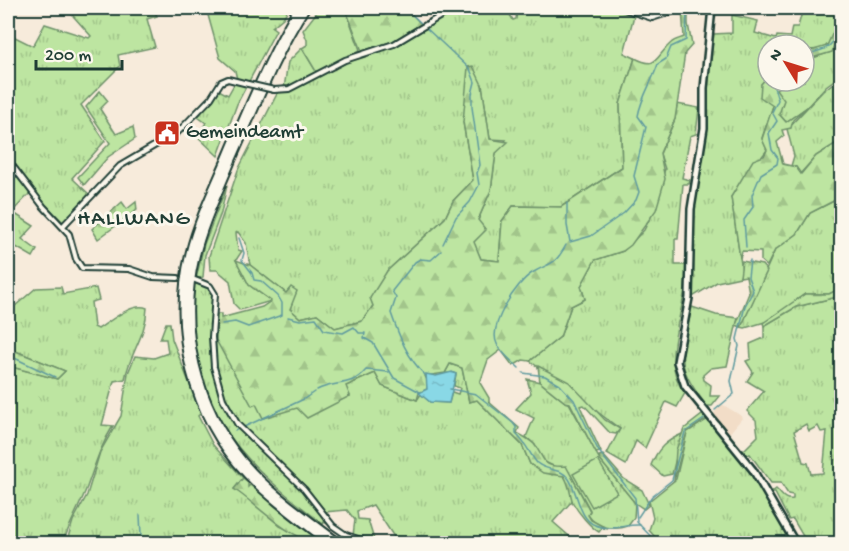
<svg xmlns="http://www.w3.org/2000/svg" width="849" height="551" font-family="'Gochi Hand',sans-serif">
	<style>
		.built { fill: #f2ddc7 }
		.grass { fill: url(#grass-tufts); stroke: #6e916a; stroke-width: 1.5; fill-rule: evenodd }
		.forest { fill: url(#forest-firs); stroke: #6e916a; stroke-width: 1.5 }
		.cemetery { fill: url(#cemetery-stones); stroke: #6e916a; stroke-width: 1.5 }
		.park { fill: #bde5a1; stroke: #6e916a; stroke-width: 1.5 }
		.water { fill: url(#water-ripples); stroke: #5f9a9f; stroke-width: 1.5 }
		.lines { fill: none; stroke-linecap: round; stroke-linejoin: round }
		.stream { stroke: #5f9a9f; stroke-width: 1.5 }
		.tertiary-casing { stroke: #1f3d34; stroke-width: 8 }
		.primary-casing { stroke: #1f3d34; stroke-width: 10 }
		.motorway-casing { stroke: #1f3d34; stroke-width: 11 }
		.tertiary { stroke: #fbf7ec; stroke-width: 4 }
		.primary { stroke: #fbf7ec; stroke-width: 5 }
		.motorway { stroke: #fbf7ec; stroke-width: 7 }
		.tertiary-bridge-casing { stroke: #1f3d34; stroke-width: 8; stroke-linecap: butt }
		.tertiary-bridge { stroke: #fbf7ec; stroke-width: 4 }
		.labels { text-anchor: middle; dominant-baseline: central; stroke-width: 6; stroke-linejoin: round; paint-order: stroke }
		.poi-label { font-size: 20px; fill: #1f3d34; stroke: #fbf7ec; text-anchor: start }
		.quarter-label { font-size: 22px; letter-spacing: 1.5px; fill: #1f3d34; stroke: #fbf7ec }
	</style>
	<defs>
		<pattern id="grass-tufts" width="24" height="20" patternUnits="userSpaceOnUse" patternTransform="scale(1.5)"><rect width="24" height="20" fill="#bde5a1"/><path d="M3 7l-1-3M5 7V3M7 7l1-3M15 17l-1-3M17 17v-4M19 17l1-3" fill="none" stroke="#a2c58b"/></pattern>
		<pattern id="forest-firs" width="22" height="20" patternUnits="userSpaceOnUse" patternTransform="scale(1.5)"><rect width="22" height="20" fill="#bde5a1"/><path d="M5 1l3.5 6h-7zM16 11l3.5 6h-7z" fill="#a2c58b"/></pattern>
		<pattern id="cemetery-stones" width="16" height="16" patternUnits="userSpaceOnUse" patternTransform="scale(1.5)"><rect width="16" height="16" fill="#bde5a1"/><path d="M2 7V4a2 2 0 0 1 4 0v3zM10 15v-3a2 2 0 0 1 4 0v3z" fill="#a2c58b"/></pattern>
		<pattern id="water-ripples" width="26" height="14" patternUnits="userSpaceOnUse" patternTransform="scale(1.5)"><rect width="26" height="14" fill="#89d8e6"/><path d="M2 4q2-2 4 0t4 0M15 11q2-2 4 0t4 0" fill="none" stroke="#76bac6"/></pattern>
	</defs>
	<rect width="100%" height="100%" fill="#f7ebdb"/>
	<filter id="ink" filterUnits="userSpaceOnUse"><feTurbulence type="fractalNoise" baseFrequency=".0167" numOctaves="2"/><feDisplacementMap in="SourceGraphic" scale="12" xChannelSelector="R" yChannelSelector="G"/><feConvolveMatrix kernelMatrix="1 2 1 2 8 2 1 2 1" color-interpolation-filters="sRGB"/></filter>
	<g filter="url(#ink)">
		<!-- built -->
		<path class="built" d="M720,403l23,14 -15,18 -14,-21z"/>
		<!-- grass -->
		<g class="grass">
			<path d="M66,8h67l11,3 2,-3h7l4,8 -10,3 8,28 -37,8 2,11 -39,39 24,36 -33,37 19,18 -28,26 -31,-31 -20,21 22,14 -12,13 15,11 -4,7 -17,-10 -5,5 -3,-1v-215l1,-2 24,12 12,-22 44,14 2,-2z"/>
			<path d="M206,8h83l-6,10 -11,9 4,3 -39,74 -19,52 -21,-20 9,-13 -8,-6 19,-28 11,6 9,-16 -2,-8 -15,-13z"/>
			<path d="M441,8h65l7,12 3,-1 1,-8 7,-3h112l-12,45 11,5 -15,46 2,63 -61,40 -48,-1 -11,15 -3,40 -18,-2 -8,-17 5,-22 13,-30 5,-37 10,-13 -16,-1 -8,-54 -19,37 10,58 -20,21 -8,17 -58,53 -14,35 -11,15 -27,7 -18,-14 -17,4 -10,-9 -3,-15 -37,-29 -4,-22 -8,-11 -2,1 2,17 4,1 -6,9 13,25 22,16 -31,9 -6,-6 -4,-23 -13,-11h-7l-1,-14 29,-86 39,-76 7,-6 4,-26 14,-14 17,28 40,-20 41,-13 46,-30z"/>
			<path d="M803,8h38c0,7 -9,33 -15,38 -6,5 -13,3 -19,4l-3,3v-8h-36v31l-7,8 12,22 -11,32 5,12 -36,47 11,74 -2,6 -23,5 -26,16 1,-81 13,-79v-41l9,-63 18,-1v-18l26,6 -3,12 21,6 1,-3 13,1 2,-10h6z"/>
			<path d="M838,36l3,4v35l-15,11 -19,21 -21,15 -7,-8 -4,-25 13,-8h16v-10l8,-13 20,-6z"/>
			<path d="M841,77v58l-4,8 -21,13 -16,18 -4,-7 -5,-1 3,-10 -7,-27 36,-38z"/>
			<path d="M100,91l8,10 -8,8 16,25 17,-7 2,12 -27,18 -24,28 -6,-8 32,-34 -24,-36z"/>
			<path d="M677,104l22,4 -3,26 -6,2 -8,42 8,2 -1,4h-6l-5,55h-3v26h11v13c-1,37 -28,82 -1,115l-8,14 -11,-5 -21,46 -9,-7 -10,24 -19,-11 13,-25 -90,-68 30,-24 11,-31 14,-7 -4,-13 14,-26 28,-9 21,-21 5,-10 16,-51 -5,-15 15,-35z"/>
			<path d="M227,185l-6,28 -16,42 -2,22 -7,2 8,-35z"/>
			<path d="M838,199l4,11 -1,78 -12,6h-24l-37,27 -23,7 -4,-1 34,-77 22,-16 13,-21z"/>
			<path d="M194,282l11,2 8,9 -2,40 86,75 53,-12 -5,-10 30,-13 7,13 35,14 4,-6 9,8 19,1 3,-11 6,2 2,-6 -6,-2 2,-12 -11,-1 5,-9 12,4 7,34 8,-2 45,45 8,19 22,11 7,-2c11,5 14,17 13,28l-19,21 16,14 3,7h-174l-25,-38 -16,6 1,8 10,1 7,23 -22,-8 2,-15 -8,-10 -23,2 -3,2 8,11 -5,-3 -1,2c-90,-69 -139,-120 -129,-242z"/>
			<path d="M61,287l2,7 33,-6 3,12 -8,2 3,25 4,2c13,-8 34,-27 49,-21 -1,29 -17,44 -22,71l-11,2 -12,44 11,1c-13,21 -18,39 -26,61 -7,19 -18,37 -24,56h-55v-177l49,13 8,-8 -57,-23v-36l28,-24z"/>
			<path d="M841,296v247h-34l-14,-24 -4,1 -14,-27h-4l5,-4c6,5 8,12 17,10v-4l-5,-1 -7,-11h-10l-21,-29 -3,1 -4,-4 15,-15 -2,-16 -9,-9 17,-20 -17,-10 6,-9 -7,-11 5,-2 -1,-15 14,-6v-12l32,-19zM806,424l3,7 9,-5 3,6 6,-1 -4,42 -12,1 -3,-11 -5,-1 -9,-31z"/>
			<path d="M692,307l24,8 22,3 -11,48 -16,2 -8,7 1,5 7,5 -1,11h10l-8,10h-5c-35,-43 -25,-50 -15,-99z"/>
			<path d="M166,323h4l2,16 29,74 -3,3 15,29 30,33 -9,11 21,14 25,23 37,17 -251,1 7,-23 14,-26 13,-43 21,-36 7,-43 7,-17 19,2 14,-5 -2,-14h-6z"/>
			<path d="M527,379l13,3 25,20 4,1 31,57 35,43 -1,15 -6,8c-13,5 -32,2 -40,-11l2,-5 -19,-35 -30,-15 -6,-15 -9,-8 8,-19 -18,-9 15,-16z"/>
			<path d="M708,419c19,24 39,45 56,71 11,17 17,37 30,53h-134l-11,-13 4,-12 -4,-17 27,-22 11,-47z"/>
			<path d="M682,434l-10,40 -9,2 -12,-11c7,-17 15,-24 31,-31z"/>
		</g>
		<!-- forest -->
		<g class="forest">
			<path d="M372,8h34l15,16 -28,17 -31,10 -15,-38z"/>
			<path d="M688,9v15l4,21 -7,8 -10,66 -15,34 5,26 -9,31 -25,35 -8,6 -28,9 -14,26 4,13 -14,7 -11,31 -30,24 -7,-1 -10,6 -12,-16 -13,10 -8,23 9,15v4l30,26 -2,5c6,3 12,6 17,11 12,15 6,24 32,22l24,45 -2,4 3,5 17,9 -6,-1 -3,4c-9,-5 -21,-20 -26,-29 -3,-8 -3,-18 -9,-27l-21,-3 -13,-9 -8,-19 -45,-45 -8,2 -7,-34 -12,-4 -5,9 -20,3 3,6 -1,7 -8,4 -2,7 -35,-14 -7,-13 -29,13 4,10 -43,22 -10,-10 -34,10 -7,-14 -4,2 -36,-66 1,-26h4v4l41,-11 9,-6 -22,-16 -13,-25 14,5 36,28 5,-6 6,4 -7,18 10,9 17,-4 18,14 27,-7 11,-15 -3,-8 17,-27 58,-53 8,-17 20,-21 -10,-58 5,-55 5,-1 9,19 8,54 18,3 -12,11 -5,37 -13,30 8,10 -12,12 7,17 18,2 3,-40 11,-15 48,1 61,-40 -2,-63 15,-46c23,12 20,-1 36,-15 4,-4 9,-4 13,-6l-2,-27z"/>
			<path d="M833,32l5,4 -6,16 -20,6 -8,13v-18l23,-7z"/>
			<path d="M768,76v5h20l-12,8 8,11 -5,14 7,8 21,-15 -14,13 -2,8 -9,2 2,6 -7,6 6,22 13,3 5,7 15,-18 21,-13 4,-8v75l-4,-11 -27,14 -13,21 -22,16 -8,16 -6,-5v-9l-19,-1 -2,7 -9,-61 22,-37 11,-4 3,-6 -5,-11 11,-33 -13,-9 1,-13z"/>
			<path d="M742,261l20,4 5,6 -26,56 -5,-2 13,-32 -3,-17 -6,1z"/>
			<path d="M841,288v8l-45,11 -32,19 -1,-3 42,-29h24z"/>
			<path d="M8,348l57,23 -8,8 -49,-13z"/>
			<path d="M538,366l31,16 36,38 15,9 -4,5 -6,-1 -26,-28 -4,1 21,46 -5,1 -26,-50 -5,-1 -25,-20z"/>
			<path d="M702,415l5,4 -20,13 -13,49 2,-31 8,-21z"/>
			<path d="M603,455l21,24 18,11 7,15 -5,4 -9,-6 -35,-43 -1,-4z"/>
			<path d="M243,478l5,4v5l2,-2 73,58c-31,0 -64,-37 -89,-54z"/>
		</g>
		<!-- cemetery -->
		<path class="cemetery" d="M122,202l5,7 9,-7 1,8 -39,29 -6,-10z"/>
		<!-- park -->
		<g class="park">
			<path d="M320,8h52l-25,5 13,37 -43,23 -15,-25 5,-3v-5l-4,-10z"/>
			<path d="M598,460l19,33 -25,14 -19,-33z"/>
		</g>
		<!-- water -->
		<path class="water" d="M452,372l4,2 -7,29 -19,-1 -11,-9 8,-4 -1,-15 10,2z"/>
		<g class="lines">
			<!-- stream -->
			<g class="stream">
				<path d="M405,8l17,16"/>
				<path d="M426,28l44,41 5,13 -3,12v13l8,58 -3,8 2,12 -9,17 -14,15 -13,27"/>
				<path d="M837,30l5,-8"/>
				<path d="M804,65l8,-12c12,-4 19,-4 23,-17"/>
				<path d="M567,203v22l3,17 21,-6 33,-23 12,-13 3,-8 -5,-16 12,-49 -8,-11c3,-18 14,-34 20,-52l8,-5 5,-12 15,-7 1,-32"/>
				<path d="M746,247l-2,-27 9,-13 -1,-12 9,-21 16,-10 1,-6 -6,-8 -3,-17 8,-12 -5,-9 6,-12 -4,-13 3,-5 7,-1"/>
				<path d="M288,317l12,3 16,-2 8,12 19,3 11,-6 5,6h6l-1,5 9,5 21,35 26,14"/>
				<path d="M222,324l13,-2 13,5 34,-12v-12l-4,-7 -17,-15 -7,-1 -2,-7 -10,-13 2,-7 -5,-15"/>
				<path d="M8,355l47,22"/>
				<path d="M519,368c-7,-7 -18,-15 -22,-24 -9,-18 19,-61 35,-71 18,-11 22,-6 34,-28"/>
				<path d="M523,373l22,3 15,9 14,15 24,50 37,48 2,24 21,22"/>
				<path d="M426,376c-19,-18 -27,-40 -35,-63l5,-15 -4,-7 23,-29 5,-3 11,1 10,-9"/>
				<path d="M450,389l26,5 37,29 3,4v7c11,10 14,21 21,29 10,9 24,4 32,16 9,14 10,40 26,46 16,7 30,-1 45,0"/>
				<path d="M317,390c17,-9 35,-3 49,-20l23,2"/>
				<path d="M715,410l19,-16 -3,-13 8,-35 -2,-7 8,-33 8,-15 -5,-14 2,-17"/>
				<path d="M244,427l60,-28 10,-7"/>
				<path d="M235,431l3,-2"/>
				<path d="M140,515l1,20 5,9"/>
				<path d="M638,517l14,-21 20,-16 13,-48 19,-13"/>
			</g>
			<defs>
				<g id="tertiary">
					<path d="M621,8l31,10 31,-10"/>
					<path d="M697,8h5"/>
					<path d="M274,90l15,-1 56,-29 49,-16 60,-36"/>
					<path d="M8,160l35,46 26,28 7,25 6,9 47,1 24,8 25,1"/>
					<path d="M63,226l57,-60 58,-34 33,-34 10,-16 7,-3 20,5"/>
					<path d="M195,280l15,6 5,8 -3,43 2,30 9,32 15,26 66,64 29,37 13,9 27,9"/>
				</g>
				<path id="primary" d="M712,8l-8,80v40l-13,81 -2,89 -12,64 8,24 68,84 43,74"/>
				<g id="motorway">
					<path d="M298,8c-28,48 -50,100 -72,152 -13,30 -28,61 -36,93 -19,77 2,163 57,221 25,26 55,47 84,70"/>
					<path d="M305,8c-30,47 -50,100 -73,151 -13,32 -29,64 -37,98 -17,71 1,148 48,205 27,32 64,56 97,82"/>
				</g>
			</defs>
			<!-- tertiary casing -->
			<use href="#tertiary" class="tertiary-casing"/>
			<!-- primary casing -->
			<use href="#primary" class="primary-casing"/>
			<!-- motorway casing -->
			<use href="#motorway" class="motorway-casing"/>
			<!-- tertiary -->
			<use href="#tertiary" class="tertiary"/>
			<!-- primary -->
			<use href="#primary" class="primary"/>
			<!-- motorway -->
			<use href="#motorway" class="motorway"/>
			<defs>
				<path id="tertiary-bridge" d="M248,84l26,6"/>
			</defs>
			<!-- tertiary-bridge casing -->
			<use href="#tertiary-bridge" class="tertiary-bridge-casing"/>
			<!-- tertiary-bridge -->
			<use href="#tertiary-bridge" class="tertiary-bridge"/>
		</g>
	</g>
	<!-- icons -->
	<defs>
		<symbol id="civic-square" viewBox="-11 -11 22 22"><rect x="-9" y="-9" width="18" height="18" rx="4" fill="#c8321e" stroke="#fbf7ec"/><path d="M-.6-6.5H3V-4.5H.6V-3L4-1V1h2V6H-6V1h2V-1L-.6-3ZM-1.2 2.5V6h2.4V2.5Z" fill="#fff"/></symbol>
	</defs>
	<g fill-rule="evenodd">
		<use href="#civic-square" x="152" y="118" width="30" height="30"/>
	</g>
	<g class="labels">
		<!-- poi labels -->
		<g class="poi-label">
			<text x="186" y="133">Gemeindeamt</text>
		</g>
		<!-- quarter labels -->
		<g class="quarter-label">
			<text x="134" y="220">HALLWANG</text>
		</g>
	</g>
	<!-- margin -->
	<rect width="849" height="551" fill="none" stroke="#fbf7ec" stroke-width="30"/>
	<rect x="15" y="15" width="819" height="521" fill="none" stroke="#1f3d34" stroke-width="2" filter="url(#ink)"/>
	<!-- north arrow -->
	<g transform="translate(786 63) rotate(308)"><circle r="28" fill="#fbf7ec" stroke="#a3ada2" stroke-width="1.5"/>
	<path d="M0-4.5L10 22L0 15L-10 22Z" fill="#c8321e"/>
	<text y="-9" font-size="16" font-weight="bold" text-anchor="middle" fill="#1f3d34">N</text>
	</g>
	<!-- scale -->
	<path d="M36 60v9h86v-9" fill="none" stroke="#1f3d34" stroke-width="3"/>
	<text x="45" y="60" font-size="18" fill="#1f3d34" stroke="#fbf7ec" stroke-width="4.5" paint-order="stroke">200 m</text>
</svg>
